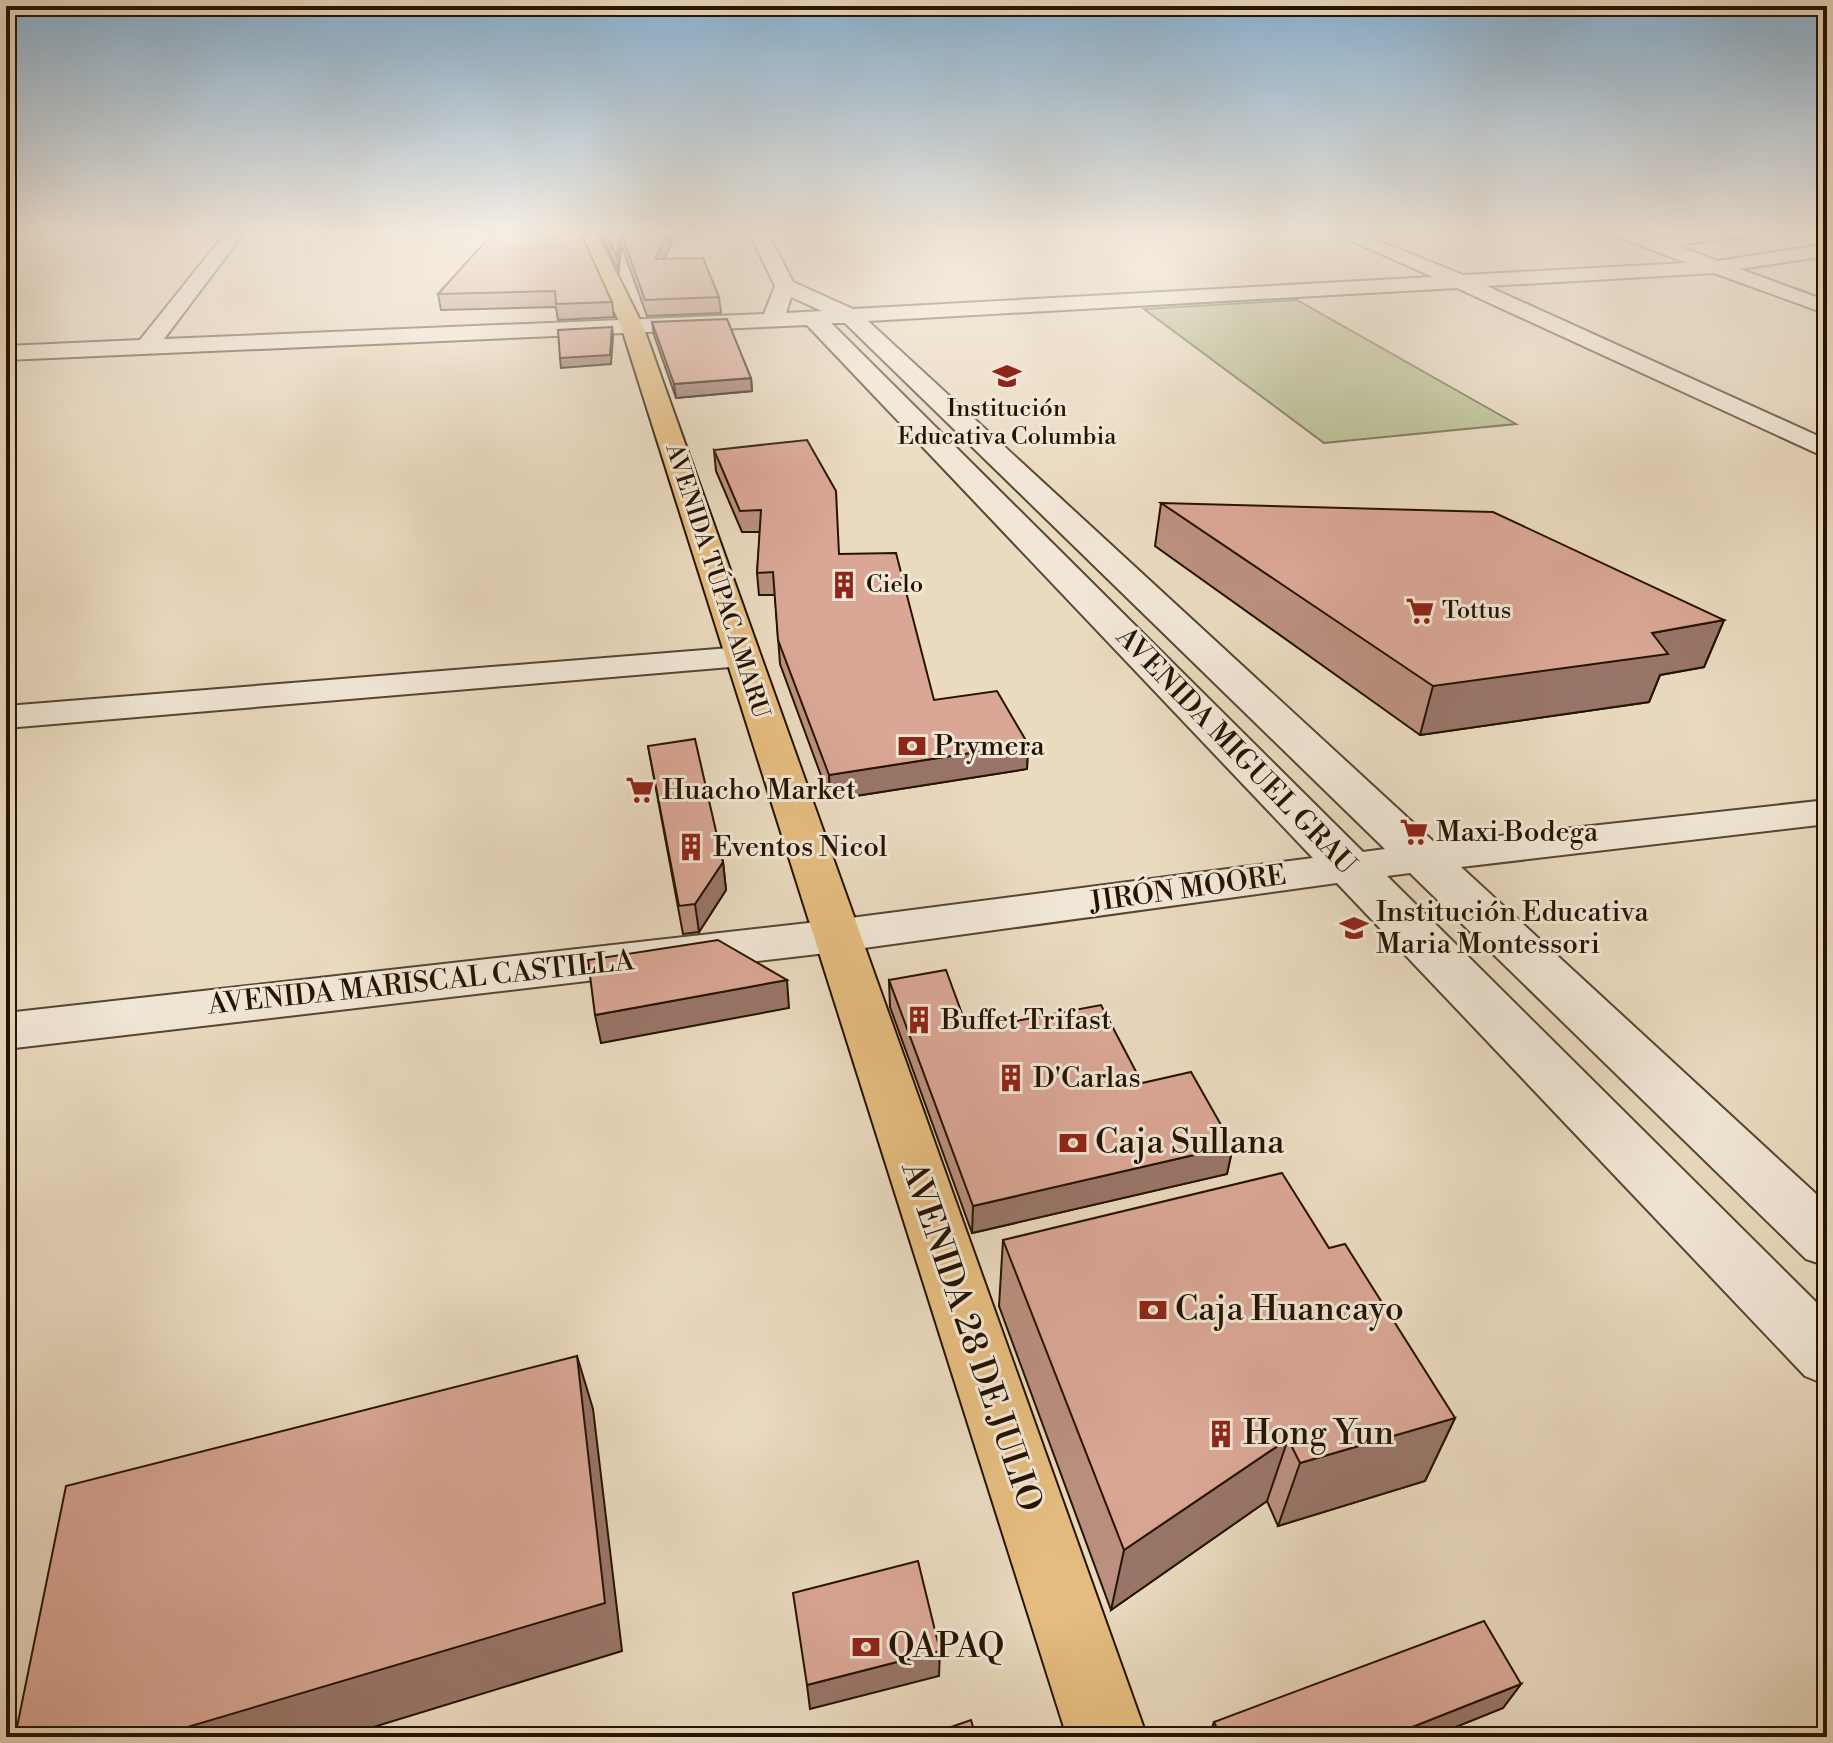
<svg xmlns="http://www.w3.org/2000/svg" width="1833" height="1743" font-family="'Libre Bodoni',serif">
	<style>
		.green { fill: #b7c092; stroke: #6e6a4a; stroke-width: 2 }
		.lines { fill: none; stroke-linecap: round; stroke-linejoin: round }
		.minor-casing { stroke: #564531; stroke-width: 4 }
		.major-casing { stroke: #251301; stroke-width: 4 }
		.minor { fill: #f1e7d6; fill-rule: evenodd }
		.major { fill: #e5bd80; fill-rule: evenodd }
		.wall { fill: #bb9081; stroke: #251301; stroke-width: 2 }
		.shaded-wall { fill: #997569; stroke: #251301; stroke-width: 2 }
		.building { fill: #daa796; stroke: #251301; stroke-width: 2 }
		.labels { text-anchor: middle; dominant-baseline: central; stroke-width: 6; stroke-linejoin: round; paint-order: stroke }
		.far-poi-label { font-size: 24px; fill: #251301; stroke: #f1e7d6; text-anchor: start }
		.far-street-label { font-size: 24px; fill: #251301; stroke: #f1e7d6 }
		.poi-label { font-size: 28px; fill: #251301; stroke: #f1e7d6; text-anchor: start }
		.street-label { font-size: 28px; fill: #251301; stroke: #f1e7d6 }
		.near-poi-label { font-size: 34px; fill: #251301; stroke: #f1e7d6; text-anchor: start }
		.near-street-label { font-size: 34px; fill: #251301; stroke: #f1e7d6 }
	</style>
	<rect width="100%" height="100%" fill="#eadac0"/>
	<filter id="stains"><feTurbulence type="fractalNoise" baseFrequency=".0025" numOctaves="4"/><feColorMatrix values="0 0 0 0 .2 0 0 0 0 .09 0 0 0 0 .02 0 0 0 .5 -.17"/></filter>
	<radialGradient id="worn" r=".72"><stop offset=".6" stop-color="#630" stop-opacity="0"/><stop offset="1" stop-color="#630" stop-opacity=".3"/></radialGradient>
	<!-- green -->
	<path class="green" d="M1297,300l219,124 -192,19 -180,-134z"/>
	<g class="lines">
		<defs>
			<g id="minor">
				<path d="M228,230h18l-82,109 600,-25 11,-28 -27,-56h18l27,52 60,27 580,-32 -106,-47h25l111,45 224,-12 -77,-29 -3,-4h26l21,8 57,-8h54l-9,5 -81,10 43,16 109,-17v12l-87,13 87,32v13l-113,-41 -227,13 340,154v18l-370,-170 -589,33 567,522 392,-43v24l-366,43 366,337v62l-21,-7 -396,-386 -23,3 440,437v72l-22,-9 -468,-493 -502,69 -829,97v-36l829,-93 478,-62 -506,-533 -801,35v-14l134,-6zM791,297l31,14 -36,2zM831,323h14l540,526 -22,3z"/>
				<path d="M742,647l12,4 6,7 -6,7 -748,63v-22z"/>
			</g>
			<path id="major" d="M577,230h18l48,96 504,1411h-80l-446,-1411z"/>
		</defs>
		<!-- minor casing -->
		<use href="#minor" class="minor-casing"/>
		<!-- major casing -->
		<use href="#major" class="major-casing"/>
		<!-- minor -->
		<use href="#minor" class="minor"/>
		<!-- major -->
		<use href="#major" class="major"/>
	</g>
	<!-- wall -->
	<g class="wall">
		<path d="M496,230l116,72 2,15 -56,3 -2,-13 -115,3 -3,-16z"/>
		<path d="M598,230h79v2l-13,27 55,38 2,16 -74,3 -26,-72 -2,27z"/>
		<path d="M652,322l99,56 1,13 -76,7 -22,-63z"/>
		<path d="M714,450l125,104 95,146 94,44 -1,25 -197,31 -50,-136 -5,-69h-16l-2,-22 3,-41h-18l-26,-61z"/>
		<path d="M1161,503l563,117 -20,47 -44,8 -11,27 -229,33 -265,-189z"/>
		<path d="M648,746l75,116 3,28 -27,42 -16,2z"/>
		<path d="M889,980l79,50 174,53 91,63 -6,28 -255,59 -82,-226z"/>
		<path d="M1003,1240l326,8 126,170 -30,63 -147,45 -11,-25 -156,109 -112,-304z"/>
		<path d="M1521,1684l-18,24 -72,29h-222l5,-15z"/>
	</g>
	<!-- shaded-wall -->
	<g class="shaded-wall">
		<path d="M620,230l1,14 -2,27 -2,-14z"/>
		<path d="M670,230h7v2l-21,42 -1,-15z"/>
		<path d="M612,327l1,9 -2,28 -50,4 -1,-10z"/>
		<path d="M751,378l1,13 -76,7 -2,-14z"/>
		<path d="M1724,620l-20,47 -44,8 -11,27 -229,33 13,-49 219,-53z"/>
		<path d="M1028,744l-1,25 -197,31 -1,-25z"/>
		<path d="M723,862l3,28 -27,42 -4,-28z"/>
		<path d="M787,980l2,28 -188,35 -6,-28z"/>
		<path d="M1233,1146l-6,28 -255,59 1,-27z"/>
		<path d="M577,1356l16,53 29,242 -281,86h-187z"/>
		<path d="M1455,1418l-30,63 -147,45 22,-63z"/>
		<path d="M1288,1439l-21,62 -156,109 13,-60z"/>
		<path d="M940,1651l-1,25 -129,33 -3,-24z"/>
		<path d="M1521,1684l-18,24 -72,29h-44z"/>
	</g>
	<!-- building -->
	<g class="building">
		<path d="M496,230h83l33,72 -56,2 -1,-13 -117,3z"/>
		<path d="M603,230h17l-3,27z"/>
		<path d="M620,230h50l-15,29 48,-1 16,39 -74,3z"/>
		<path d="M727,319l24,59 -77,6 -22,-62z"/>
		<path d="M612,327l-2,28 -50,3 -2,-28z"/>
		<path d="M807,440l29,51 3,63 57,-1 38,147 63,-9 31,53 -199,31 -51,-135 -5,-68 -16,1 4,-63 -21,1 -26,-61z"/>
		<path d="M1161,503l332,9 231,108 -72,13 16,21 -235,32z"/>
		<path d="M695,739l28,123 -28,42 -16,2 -31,-160z"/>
		<path d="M718,940l69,40 -192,35 -7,-55z"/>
		<path d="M946,970l22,60 133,-25 41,78 49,-11 42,74 -260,60 -84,-226z"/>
		<path d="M1282,1173l47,75 16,-4 110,174 -155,45 -12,-24 -164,111 -121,-310z"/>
		<path d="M577,1356l28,247 -451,134h-139l51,-251z"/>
		<path d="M918,1561l22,90 -133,34 -14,-92z"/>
		<path d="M1484,1621l37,63 -134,53h-166l-7,-15z"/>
		<path d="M971,1720l5,17h-54z"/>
	</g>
	<!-- sky -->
	<linearGradient id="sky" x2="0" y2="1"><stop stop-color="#8ab5d7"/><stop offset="0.49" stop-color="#f6eee3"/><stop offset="1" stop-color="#f6eee3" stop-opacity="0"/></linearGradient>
	<rect width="1833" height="474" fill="url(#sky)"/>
	<!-- icons -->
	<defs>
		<symbol id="school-bare" viewBox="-9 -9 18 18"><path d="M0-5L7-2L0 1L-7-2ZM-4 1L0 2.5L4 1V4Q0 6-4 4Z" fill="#8f2418" stroke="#f1e7d6" stroke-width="2.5" paint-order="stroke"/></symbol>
		<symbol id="building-bare" viewBox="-9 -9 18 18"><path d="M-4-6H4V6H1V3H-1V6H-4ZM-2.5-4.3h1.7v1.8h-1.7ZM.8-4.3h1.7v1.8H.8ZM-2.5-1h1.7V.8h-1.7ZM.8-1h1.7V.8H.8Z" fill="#8f2418" stroke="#f1e7d6" stroke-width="2.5" paint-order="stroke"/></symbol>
		<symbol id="supermarket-bare" viewBox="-9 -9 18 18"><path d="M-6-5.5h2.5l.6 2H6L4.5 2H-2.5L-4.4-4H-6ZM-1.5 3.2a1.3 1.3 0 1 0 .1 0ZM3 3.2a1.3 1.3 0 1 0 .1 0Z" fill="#8f2418" stroke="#f1e7d6" stroke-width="2.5" paint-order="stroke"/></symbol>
		<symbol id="bank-bare" viewBox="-9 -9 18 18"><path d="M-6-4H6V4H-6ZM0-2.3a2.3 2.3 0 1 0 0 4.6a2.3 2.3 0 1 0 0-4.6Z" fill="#8f2418" stroke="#f1e7d6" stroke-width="2.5" paint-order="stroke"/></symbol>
	</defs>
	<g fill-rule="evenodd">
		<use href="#school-bare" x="987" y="356" width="40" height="40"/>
		<use href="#building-bare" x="824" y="565" width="40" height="40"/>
		<use href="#supermarket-bare" x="1400" y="591" width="40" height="40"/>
		<use href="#bank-bare" x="892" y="726" width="40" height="40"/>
		<use href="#supermarket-bare" x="620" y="770" width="40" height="40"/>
		<use href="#supermarket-bare" x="1394" y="812" width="40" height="40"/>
		<use href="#building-bare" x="671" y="827" width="40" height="40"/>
		<use href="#school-bare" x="1334" y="908" width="40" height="40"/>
		<use href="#building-bare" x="899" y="1000" width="40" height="40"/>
		<use href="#building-bare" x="991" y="1058" width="40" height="40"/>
		<use href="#bank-bare" x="1053" y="1123" width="40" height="40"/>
		<use href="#bank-bare" x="1133" y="1290" width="40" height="40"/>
		<use href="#building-bare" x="1201" y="1414" width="40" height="40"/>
		<use href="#bank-bare" x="846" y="1627" width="40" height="40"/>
	</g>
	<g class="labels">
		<!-- far-poi labels -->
		<g class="far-poi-label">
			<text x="1007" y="409" text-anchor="middle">Institución<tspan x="1007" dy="28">Educativa Columbia</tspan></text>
			<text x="866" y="585">Cielo</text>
			<text x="1442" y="611">Tottus</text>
		</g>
		<!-- far-street labels -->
		<g class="far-street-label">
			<text transform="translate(717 581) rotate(72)">AVENIDA TÚPAC AMARU</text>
		</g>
		<!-- poi labels -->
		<g class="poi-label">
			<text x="934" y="746">Prymera</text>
			<text x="662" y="790">Huacho Market</text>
			<text x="1436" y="832">Maxi Bodega</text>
			<text x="713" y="847">Eventos Nicol</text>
			<text x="1376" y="912">Institución Educativa<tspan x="1376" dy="32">Maria Montessori</tspan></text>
			<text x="941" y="1020">Buffet Trifast</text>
			<text x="1033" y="1078">D'Carlas</text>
		</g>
		<!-- street labels -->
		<g class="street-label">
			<text transform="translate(1236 751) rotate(46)">AVENIDA MIGUEL GRAU</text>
			<text transform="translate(1188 889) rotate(-8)">JIRÓN MOORE</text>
			<text transform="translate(421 983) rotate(-6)">AVENIDA MARISCAL CASTILLA</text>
		</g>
		<!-- near-poi labels -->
		<g class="near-poi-label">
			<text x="1095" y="1143">Caja Sullana</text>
			<text x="1175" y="1310">Caja Huancayo</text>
			<text x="1243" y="1434">Hong Yun</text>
			<text x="888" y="1647">QAPAQ</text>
		</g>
		<!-- near-street labels -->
		<g class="near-street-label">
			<text transform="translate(971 1337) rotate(71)">AVENIDA 28 DE JULIO</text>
		</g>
	</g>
	<!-- margin -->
	<rect width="1833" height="1743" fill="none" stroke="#eadac0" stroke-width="32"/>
	<rect x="8" y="8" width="1817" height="1727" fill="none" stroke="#251301" stroke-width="4"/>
	<rect x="16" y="16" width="1801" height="1711" fill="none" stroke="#251301" stroke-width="2"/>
	<rect width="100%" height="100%" filter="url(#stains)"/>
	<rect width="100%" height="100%" fill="url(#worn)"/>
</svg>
